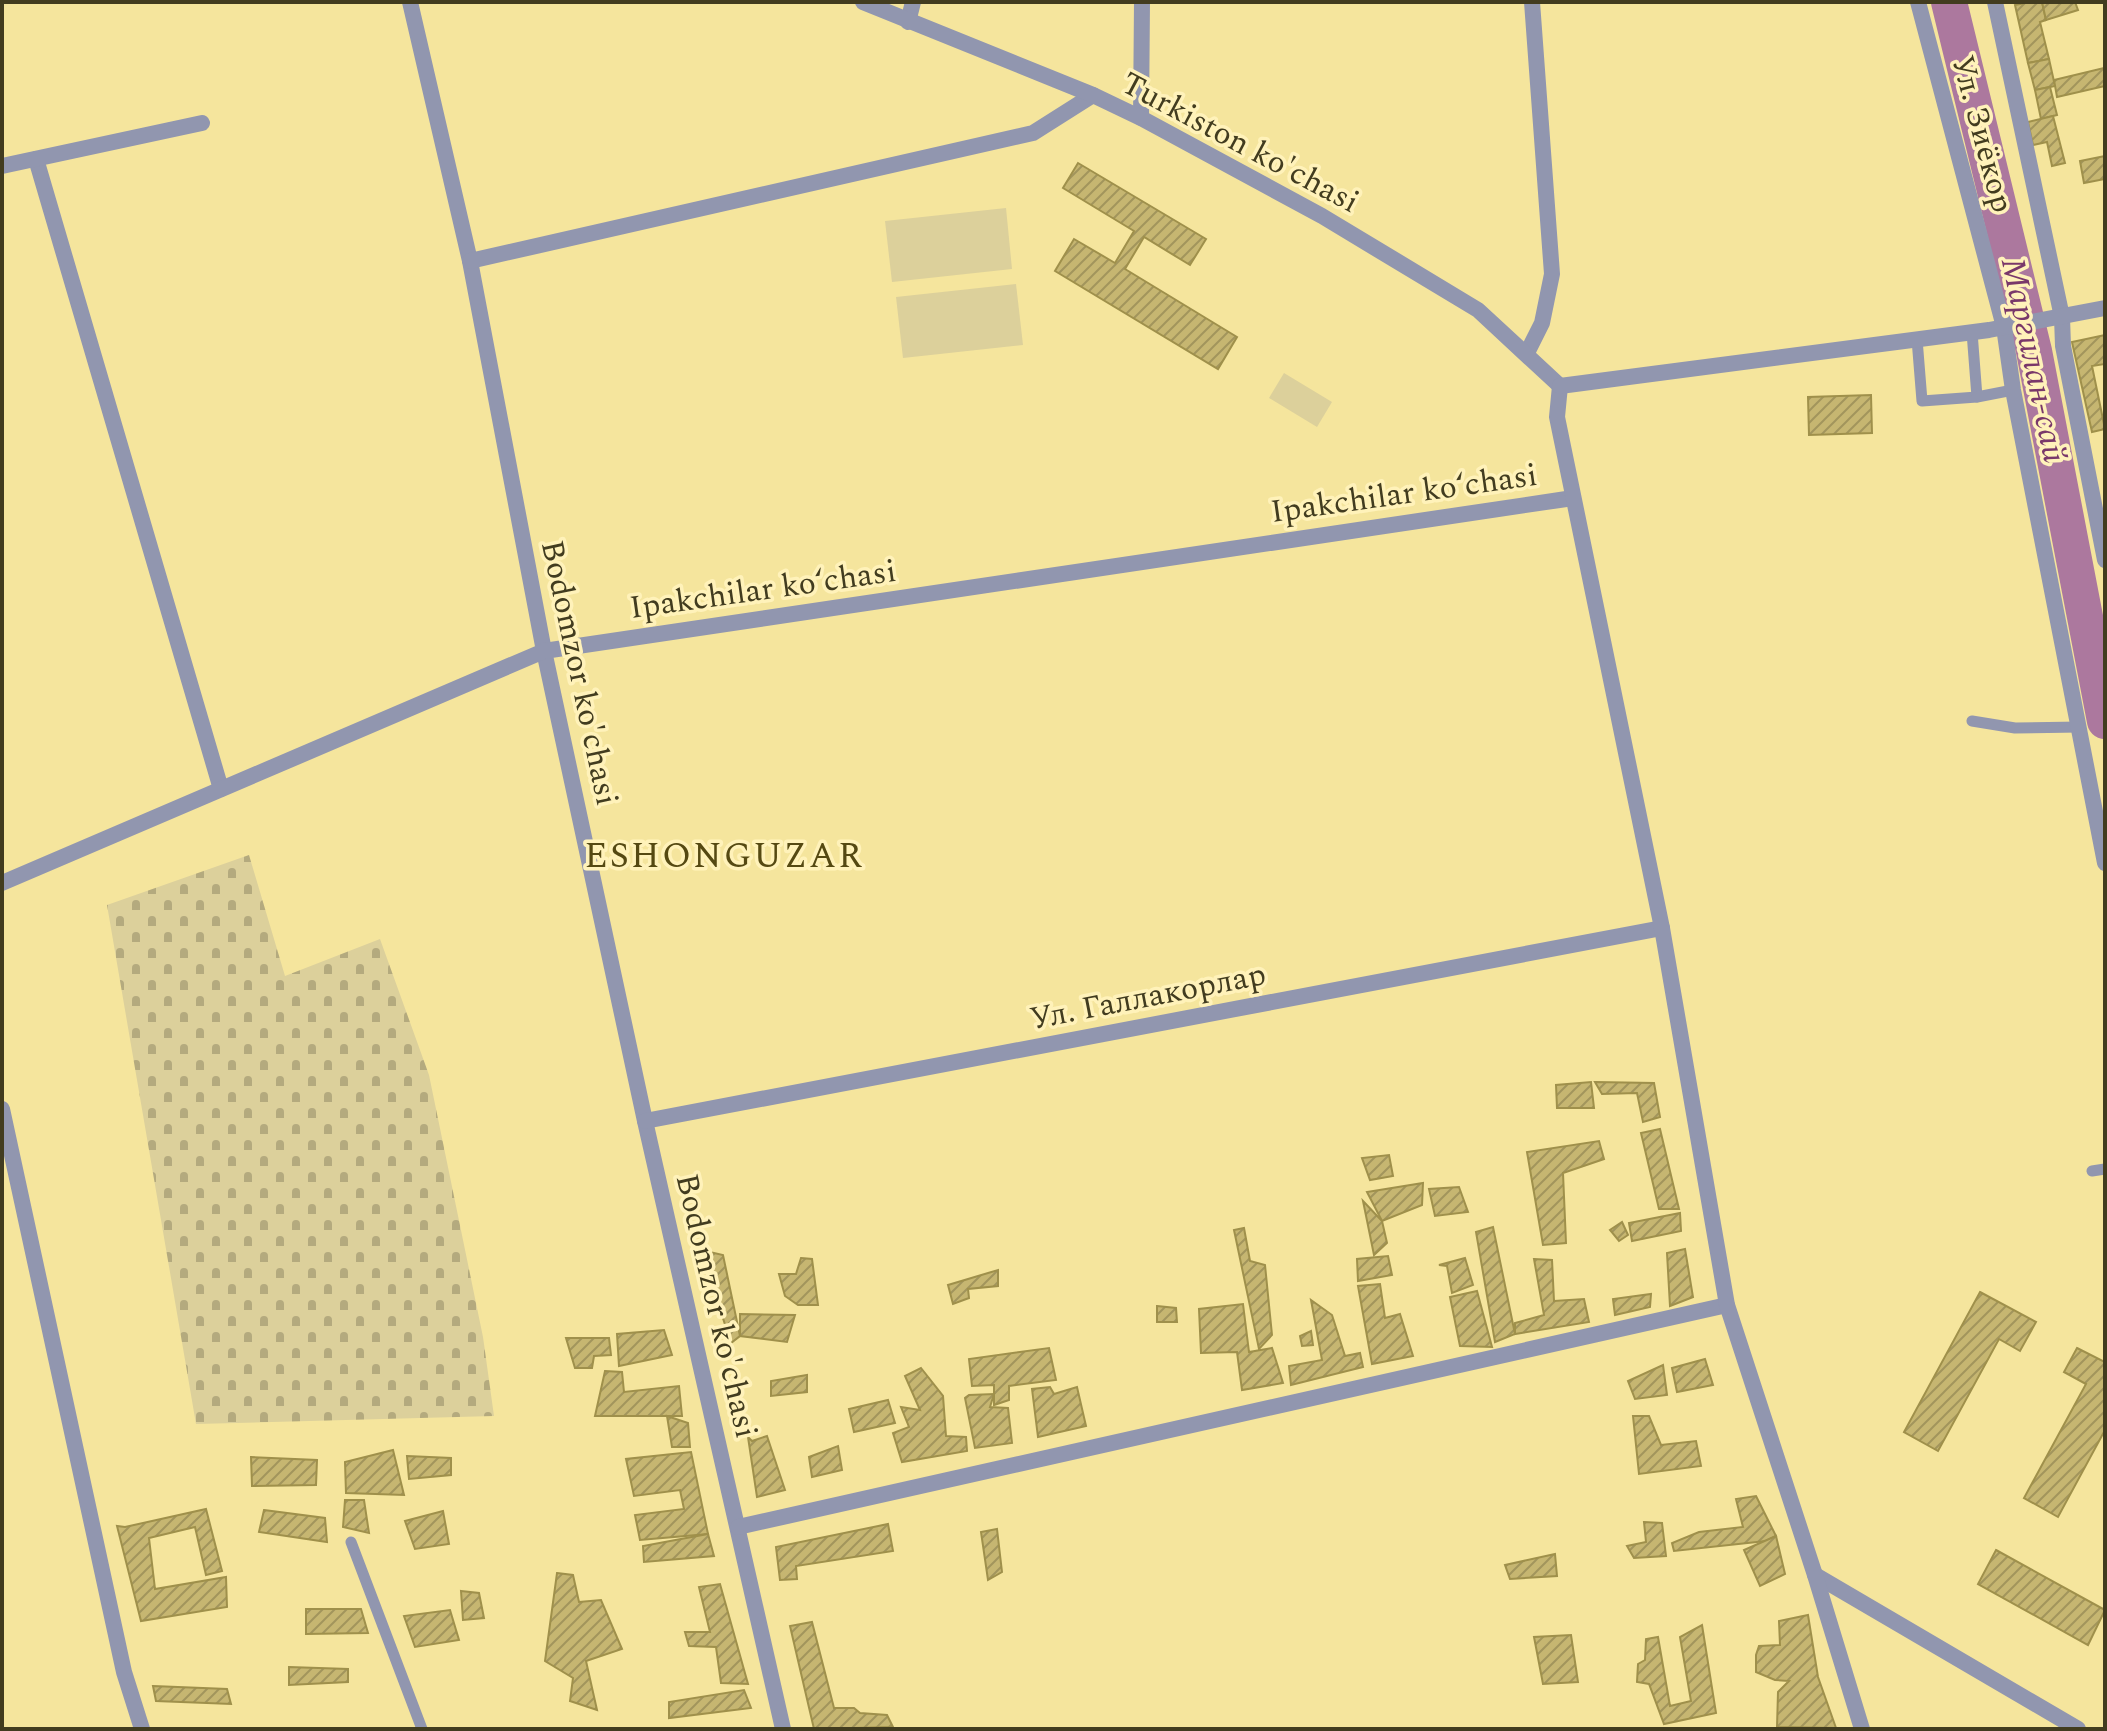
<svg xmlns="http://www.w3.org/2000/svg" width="2107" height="1731" font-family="Spectral,serif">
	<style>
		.cemetery { fill: url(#cemetery-stones) }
		.pitch { fill: #dcd09b }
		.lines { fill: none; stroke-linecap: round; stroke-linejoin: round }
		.river { stroke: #ac789e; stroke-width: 36 }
		.building { fill: url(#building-hatch); stroke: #9f904b; stroke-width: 2 }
		.service { stroke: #9196af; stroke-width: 11 }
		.minor { stroke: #9196af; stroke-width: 16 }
		.tertiary { stroke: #9196af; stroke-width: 16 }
		.labels { text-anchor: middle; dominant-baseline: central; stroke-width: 7; stroke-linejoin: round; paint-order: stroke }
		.street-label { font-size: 32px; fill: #423c1f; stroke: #fff2ba }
		.water-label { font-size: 34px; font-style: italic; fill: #79386a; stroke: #fff2ba }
		.quarter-label { font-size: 36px; letter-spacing: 2px; fill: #554912; stroke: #fff2ba }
	</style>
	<defs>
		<pattern id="cemetery-stones" width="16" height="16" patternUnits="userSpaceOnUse" patternTransform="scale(2)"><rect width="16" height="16" fill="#dcd09b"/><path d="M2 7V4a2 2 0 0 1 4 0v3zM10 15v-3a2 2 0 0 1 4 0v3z" fill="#b4aa7e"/></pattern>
		<pattern id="building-hatch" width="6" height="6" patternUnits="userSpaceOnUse" patternTransform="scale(2)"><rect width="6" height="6" fill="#c6b671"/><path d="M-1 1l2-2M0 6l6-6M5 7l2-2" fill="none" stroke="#a2955c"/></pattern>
	</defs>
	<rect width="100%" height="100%" fill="#f5e59d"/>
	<!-- cemetery -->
	<path class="cemetery" d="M249,855l36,121 95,-37 49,136 54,262 11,79 -298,8 -89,-519z"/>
	<!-- pitch -->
	<g class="pitch">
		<path d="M1006,208l6,61 -120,13 -7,-61z"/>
		<path d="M1016,284l7,61 -120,13 -7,-61z"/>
		<path d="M1284,373l48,29 -15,25 -48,-29z"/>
	</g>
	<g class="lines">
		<!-- river -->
		<path class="river" d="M1949,2l85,349 71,370"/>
	</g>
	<!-- building -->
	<g class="building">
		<path d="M2030,2h12l4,18 -6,2 9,37 -21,4 -13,-58z"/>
		<path d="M2042,2h33l3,8 -32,10z"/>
		<path d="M2049,59l6,27 -20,4 -7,-27z"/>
		<path d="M2104,68l1,18 -48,11 -3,-17z"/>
		<path d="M2050,87l7,28 -16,4 -6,-29z"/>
		<path d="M2053,116l12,47 -13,3 -5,-24 -14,3 -5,-23z"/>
		<path d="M2105,156v23l-21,4 -4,-22z"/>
		<path d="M1078,163l128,76 -16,26 -46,-28 -19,32 112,68 -19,32 -163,-98 19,-32 41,24 19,-32 -71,-43z"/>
		<path d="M2105,335v29l-13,2 13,63 -13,3 -20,-90z"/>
		<path d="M1871,395l1,38 -63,2 -1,-38z"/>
		<path d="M1591,1082l3,26h-37l-1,-23z"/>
		<path d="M1595,1082l59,1 6,34 -17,5 -6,-29 -35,1z"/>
		<path d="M1660,1129l19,80h-20l-18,-76z"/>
		<path d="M1599,1141l5,18 -41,14 3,70 -23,2 -16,-93z"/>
		<path d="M1389,1155l4,21 -23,4 -8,-22z"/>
		<path d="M1423,1183l-1,22 -40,16 -15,-29z"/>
		<path d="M1459,1187l9,25 -33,4 -6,-27z"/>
		<path d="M1363,1201l19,20 5,22 -13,12z"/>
		<path d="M1680,1213l1,18 -49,10 -3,-18z"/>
		<path d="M1622,1222l6,13 -9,6 -9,-11z"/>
		<path d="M1493,1227l22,107 -20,8 -19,-110z"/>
		<path d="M1244,1228l6,33 15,4 7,70 -13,14 -25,-119z"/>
		<path d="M1685,1249l8,48 -23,9 -3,-53z"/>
		<path d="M701,1250l22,5 17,81 -9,7z"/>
		<path d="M1388,1256l4,19 -34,6 -1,-22z"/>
		<path d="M801,1258l11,1 6,46h-20l-13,-9 -6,-22h17z"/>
		<path d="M1465,1258l8,27 -21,8 -5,-27 -8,-1z"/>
		<path d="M1534,1259l18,1 2,41 30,-2 5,23 -74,12v-11l29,-8z"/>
		<path d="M998,1270v16l-30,3 1,9 -16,6 -5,-19z"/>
		<path d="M1380,1284l5,34 15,-4 13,42 -41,8 -14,-78z"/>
		<path d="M1477,1291l15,56 -32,-1 -10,-49z"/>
		<path d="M1980,1292l56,30 -16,29 -21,-12 -61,112 -34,-19z"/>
		<path d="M1651,1294l-1,13 -35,8 -2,-16z"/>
		<path d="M1311,1300l21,15 13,41 15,-3 3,14 -72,18 -2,-19 33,-6z"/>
		<path d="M1243,1304l6,48 23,-4 11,35 -41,7 -5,-38 -36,1 -2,-44z"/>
		<path d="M1157,1306l19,2 1,14h-20z"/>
		<path d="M740,1314l55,1 -8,27 -47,-6z"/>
		<path d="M664,1330l8,25 -53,11 -2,-32z"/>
		<path d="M1311,1331l2,14 -11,1 -2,-10z"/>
		<path d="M566,1338h43l2,17 -17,1 -2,12h-17z"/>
		<path d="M1049,1348l7,32 -47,6v14l-15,5v-20l-22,1 -3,-27z"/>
		<path d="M2077,1348l28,14v68l-47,87 -34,-19 62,-114 -22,-12z"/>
		<path d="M1705,1359l8,26 -36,7 -5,-24z"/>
		<path d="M1663,1365l4,30 -32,4 -7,-18z"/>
		<path d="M921,1368l22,28 3,40 20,1 1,14 -65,11 -9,-29 16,-6 -8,-20 19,3 -15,-34z"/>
		<path d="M605,1371l17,1 2,20 55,-6 3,30h-87z"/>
		<path d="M807,1375v17l-36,4v-15z"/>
		<path d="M1050,1387l4,7 23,-7 9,39 -48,11 -6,-48z"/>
		<path d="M994,1394l-4,13 18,1 4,35 -37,5 -10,-50 4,-3z"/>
		<path d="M888,1400l7,23 -41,9 -5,-23z"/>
		<path d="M667,1416l21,7 2,24h-18z"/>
		<path d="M1633,1416h16l12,29 35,-4 5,25 -62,8z"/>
		<path d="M767,1436l18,54 -28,7 -9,-60 4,4z"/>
		<path d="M838,1446l4,24 -30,7 -3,-20z"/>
		<path d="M393,1450l11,45 -58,-2 -1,-31z"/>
		<path d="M691,1452l17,82 -68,6 -5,-25 49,-6 -4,-19 -46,6 -8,-37z"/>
		<path d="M407,1456l44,2v17l-42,4z"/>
		<path d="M251,1457l66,3 -1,25 -64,1z"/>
		<path d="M1756,1496l20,40 -10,5 -92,10 -2,-8 27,-11 44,-5 -7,-28z"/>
		<path d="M345,1500h19l5,33 -26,-6z"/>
		<path d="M206,1509l16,62 -16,4 -11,-48 -46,11 6,51 71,-12 1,30 -86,14 -24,-95 8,1z"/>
		<path d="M264,1510l61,8 2,24 -68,-10z"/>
		<path d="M443,1511l6,33 -34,5 -10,-28z"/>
		<path d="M1644,1522l18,1 4,33 -32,2 -7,-12 19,-4z"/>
		<path d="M888,1524l5,27 -97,15 1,13 -17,1 -4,-33z"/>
		<path d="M997,1529l5,43 -14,8 -7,-48z"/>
		<path d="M708,1534l6,22 -70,6 -1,-16z"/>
		<path d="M1776,1536l9,38 -25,12 -16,-36z"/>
		<path d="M1996,1550l109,60 -17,35 -110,-61z"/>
		<path d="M1555,1554l2,22 -47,3 -5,-14z"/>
		<path d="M557,1573l16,2 6,27 22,-2 21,49 -36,12 11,49 -27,-9 3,-23 -28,-17z"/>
		<path d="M720,1584l28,100 -27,-1 -5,-36 -27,-1 -4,-14h25l-11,-45z"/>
		<path d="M461,1591l18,2 5,25 -21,2z"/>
		<path d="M306,1609h55l7,24 -62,1z"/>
		<path d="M450,1610l9,30 -44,7 -11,-31z"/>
		<path d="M1808,1615l10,62 18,51 -59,-1 1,-35 11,-11 -14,-1 -19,-8v-17l3,-9 21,-1 -1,-24z"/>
		<path d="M812,1622l22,86h20l6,5 27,2 6,12 -79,2 -24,-103z"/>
		<path d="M1702,1625l14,88 -52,11 -15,-40 -12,-2 1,-18 7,-4 1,-21 12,-2 12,69 21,-5 -11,-64z"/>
		<path d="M1571,1635l7,47 -35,2 -9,-47z"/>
		<path d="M289,1667l59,2v13l-59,3z"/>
		<path d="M153,1686l74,3 4,15 -75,-3z"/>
		<path d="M744,1690l7,18 -82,10v-16z"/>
	</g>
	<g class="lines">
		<!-- service -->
		<g class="service">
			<path d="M1917,339l5,62 55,-4 -5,-65"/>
			<path d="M1977,397l36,-7"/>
			<path d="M1972,721l43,7 65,-1"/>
			<path d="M2092,1171l13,-2"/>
			<path d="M351,1542l71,187"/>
		</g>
		<!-- minor -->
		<g class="minor">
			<path d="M410,2l60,259 74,390 101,470 138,608"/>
			<path d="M1918,2l86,325 9,63 92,473"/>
			<path d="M1995,2l67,315 1,29 42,214"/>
			<path d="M908,22l5,-20"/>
			<path d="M1141,118l1,-116"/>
			<path d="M36,159l185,630"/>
			<path d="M2,166l200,-43"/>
			<path d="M470,261l563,-128 60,-38"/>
			<path d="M1527,353l15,-30 10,-49 -20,-272"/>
			<path d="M2,883l542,-232 1029,-153"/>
			<path d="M2,1109l122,563 18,57"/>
			<path d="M645,1121l1017,-193"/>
			<path d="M738,1527l989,-222"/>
			<path d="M1815,1575l263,154"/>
		</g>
		<!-- tertiary -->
		<g class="tertiary">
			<path d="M863,2l230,93 48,23 181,98 156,94 82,76"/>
			<path d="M1560,386l-3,31 105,511 65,377 88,270 47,154"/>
			<path d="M1560,386l429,-56 116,-22"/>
		</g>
	</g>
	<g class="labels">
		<!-- street labels -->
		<g class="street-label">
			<text transform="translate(1982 134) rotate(75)">Ул. Зиёкор</text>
			<text transform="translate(1240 143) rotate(28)">Turkiston ko'chasi</text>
			<text transform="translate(1404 494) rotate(-8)">Ipakchilar koʻchasi</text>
			<text transform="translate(763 590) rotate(-8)">Ipakchilar koʻchasi</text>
			<text transform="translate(579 673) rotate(78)">Bodomzor ko'chasi</text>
			<text transform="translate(1148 997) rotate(-11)">Ул. Галлакорлар</text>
			<text transform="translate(716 1306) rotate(77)">Bodomzor ko'chasi</text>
		</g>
		<!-- water labels -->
		<g class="water-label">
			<text transform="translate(2033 360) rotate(78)">Маргилан-сай</text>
		</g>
		<!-- quarter labels -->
		<g class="quarter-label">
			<text x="724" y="856">ESHONGUZAR</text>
		</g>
	</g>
	<!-- border -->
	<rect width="2107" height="1731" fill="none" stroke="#423c1f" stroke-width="8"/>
</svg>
